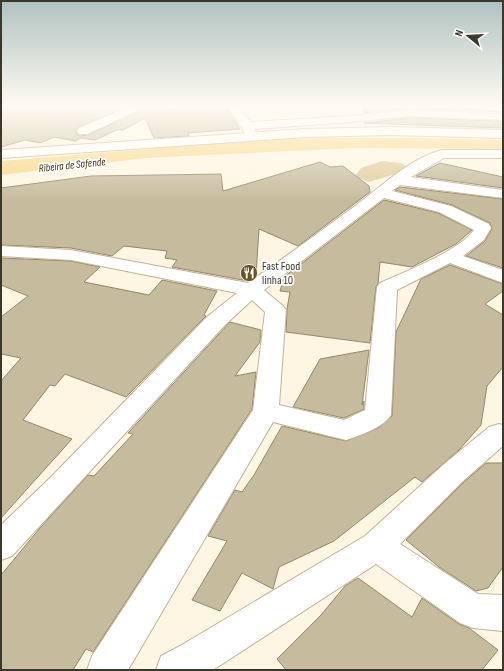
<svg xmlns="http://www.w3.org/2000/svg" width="504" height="671" font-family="'Sofia Sans Condensed',sans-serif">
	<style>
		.green { fill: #e1cd9c }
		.water { fill: #f9d785 }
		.building { fill: #c7bb9d; stroke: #92876a }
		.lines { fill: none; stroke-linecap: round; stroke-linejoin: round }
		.minor-casing { stroke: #bfb396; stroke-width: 2 }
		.primary-casing { stroke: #bfb396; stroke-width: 2 }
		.minor { fill: #fff; fill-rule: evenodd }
		.primary { fill: #fff; fill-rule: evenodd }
		.labels { text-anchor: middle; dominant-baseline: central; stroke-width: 3.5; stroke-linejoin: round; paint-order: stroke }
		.far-water-label { font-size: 11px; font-style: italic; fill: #41340f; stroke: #fff }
		.poi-label { font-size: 12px; fill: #3c372b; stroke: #fff; text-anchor: start }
	</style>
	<rect width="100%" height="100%" fill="#fef6e3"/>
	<!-- green -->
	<path class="green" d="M382,161l19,2 6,4 -11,7 -27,8 -14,-6 6,-8z"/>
	<!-- water -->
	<path class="water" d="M316,138h92l95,2v9l-147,-1 -210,10 -145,17v-14l273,-22z"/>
	<!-- building -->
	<g class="building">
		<path d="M1,107h125l-48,20 -2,5 3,4 9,-1 54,-25 1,-3h24l-1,1 14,2 12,-3h34l14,22 -52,4 1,3 -35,2 -9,-20 -22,12 -4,-1 -24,11 -14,-2 -6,3 -21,-4 -14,6 -15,-3 -24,7z"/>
		<path d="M364,107h111l-1,2 29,3 -94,-4 -45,5z"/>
		<path d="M409,118l94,3v7l-139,-5z"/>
		<path d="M320,162l10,5 13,-1 26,20 1,6 -72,54 -39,-17 -3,47 -8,5 -76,-14 5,-7 -12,-2 2,-7 -43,-5 -12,10 -41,-8 -70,-3v-57l90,-12 130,-2 2,17z"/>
		<path d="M440,163l63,14v11l-87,-12z"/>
		<path d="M400,187l103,12v69l-37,-12 19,-15 7,-12 -2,-6 -38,-18 -57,-15z"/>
		<path d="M384,200l54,13 34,17 -16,14 -44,23 -32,-5 -2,22 -2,3 -6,56 -84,-11 1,-23 3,-17 -10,-1 4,-14z"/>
		<path d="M1,258l70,3 29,6 -16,15 65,13 13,-15 55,11 -13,24 2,1 -80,81 -61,-23 -10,12 -5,-1 -27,35 49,19 -71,79v-137l20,-23 -20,-4v-37l27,-21 -27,-11z"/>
		<path d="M450,265l53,19v7l-18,13 18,11v52l-16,19 -6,39 -22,25 -37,32 -7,-5 -81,64 -55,26 -6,22 -31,-16 -22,38 -28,-11 35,-59 -19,-5 27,-46 7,2 12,-17 28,-49 64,15 32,-13 14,-12 4,-84 25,-53z"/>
		<path d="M230,322l31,8 -1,12 -25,34 21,-4 -4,37 -159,243 -7,-3 -13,21h-72v-95l39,-47 48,-53 6,1 39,-42 -5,-1z"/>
		<path d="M369,350l-7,55 2,-4v8l-20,9 -51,-11 27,-48z"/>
		<path d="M486,463h17v104l-15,21 -12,3 -37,-24 -33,-27 58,-58z"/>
		<path d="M358,578l54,39 10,-19 37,26 10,4 29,22 -16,20h-196l-9,-11 44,-44 24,-29z"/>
	</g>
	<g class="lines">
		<defs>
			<g id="minor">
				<path d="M129,107h13l-1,2 -54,25h-8l-2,-3 2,-3z"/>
				<path d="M227,107h10l14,15 100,-6 58,-6 94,4v6l-94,-4 -58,6 -96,7 2,8 -2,3h-8l-5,-13z"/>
				<path d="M442,150h61v8h-59l-33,19 92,13v8l-103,-13 -8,6 59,15 38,18 2,4 -7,12 -21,16 40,14v13l-53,-20 -53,27 -6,125c-7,12 -32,21 -45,25l-73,-18 -145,248h-41l5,-14 161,-246 12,-98 -13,-12 -28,26 -212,230 -11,4v-35l50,-48 157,-161 29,-23 -166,-33 -70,-4v-10l70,4 177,33c36,-25 72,-51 107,-77 26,-19 55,-48 87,-56zM384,198l55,14 35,18c-15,21 -70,42 -94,53l-3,4 -12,123 -21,10 -65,-15 7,-95 -3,-4 -19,-16z"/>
				<path d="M499,424l4,1v21l-40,35 -63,63 78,50 25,1v36l-30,-3 -13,-5 -84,-59 -163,106h-57l5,-14 19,-10 185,-110 78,-71 46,-38z"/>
			</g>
			<path id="primary" d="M389,127l114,3v8l-114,-3 -83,2 -305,21v-8l305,-21z"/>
		</defs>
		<!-- minor casing -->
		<use href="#minor" class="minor-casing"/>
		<!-- primary casing -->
		<use href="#primary" class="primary-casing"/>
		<!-- minor -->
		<use href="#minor" class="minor"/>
		<!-- primary -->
		<use href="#primary" class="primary"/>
	</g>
	<!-- sky -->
	<linearGradient id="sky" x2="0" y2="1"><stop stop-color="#afc2c0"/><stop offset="0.53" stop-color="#fffbf2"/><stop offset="1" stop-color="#fffbf2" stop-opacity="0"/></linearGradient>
	<rect width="504" height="201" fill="url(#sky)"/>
	<!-- icons -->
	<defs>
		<symbol id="restaurant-disc" viewBox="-11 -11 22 22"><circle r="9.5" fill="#675422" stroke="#fff"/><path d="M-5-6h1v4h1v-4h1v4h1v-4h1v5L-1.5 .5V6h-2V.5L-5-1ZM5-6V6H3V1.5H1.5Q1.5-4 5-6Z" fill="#fff"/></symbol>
	</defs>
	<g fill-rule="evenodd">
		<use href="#restaurant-disc" x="239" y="263" width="20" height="20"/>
	</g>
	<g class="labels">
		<!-- far-water labels -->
		<g class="far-water-label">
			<text transform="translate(72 165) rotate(-6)">Ribeira de Safende</text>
		</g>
		<!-- poi labels -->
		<g class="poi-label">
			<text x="262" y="266">Fast Food<tspan x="262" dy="14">linha 10</tspan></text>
		</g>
	</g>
	<!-- border -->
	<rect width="504" height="671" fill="none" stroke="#3c372b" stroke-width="4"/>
	<!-- north arrow -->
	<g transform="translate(468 36) rotate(288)" stroke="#ffffff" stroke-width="3" paint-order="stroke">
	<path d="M0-3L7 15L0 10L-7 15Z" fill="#3c372b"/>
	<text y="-6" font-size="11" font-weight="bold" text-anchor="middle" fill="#3c372b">N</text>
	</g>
</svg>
